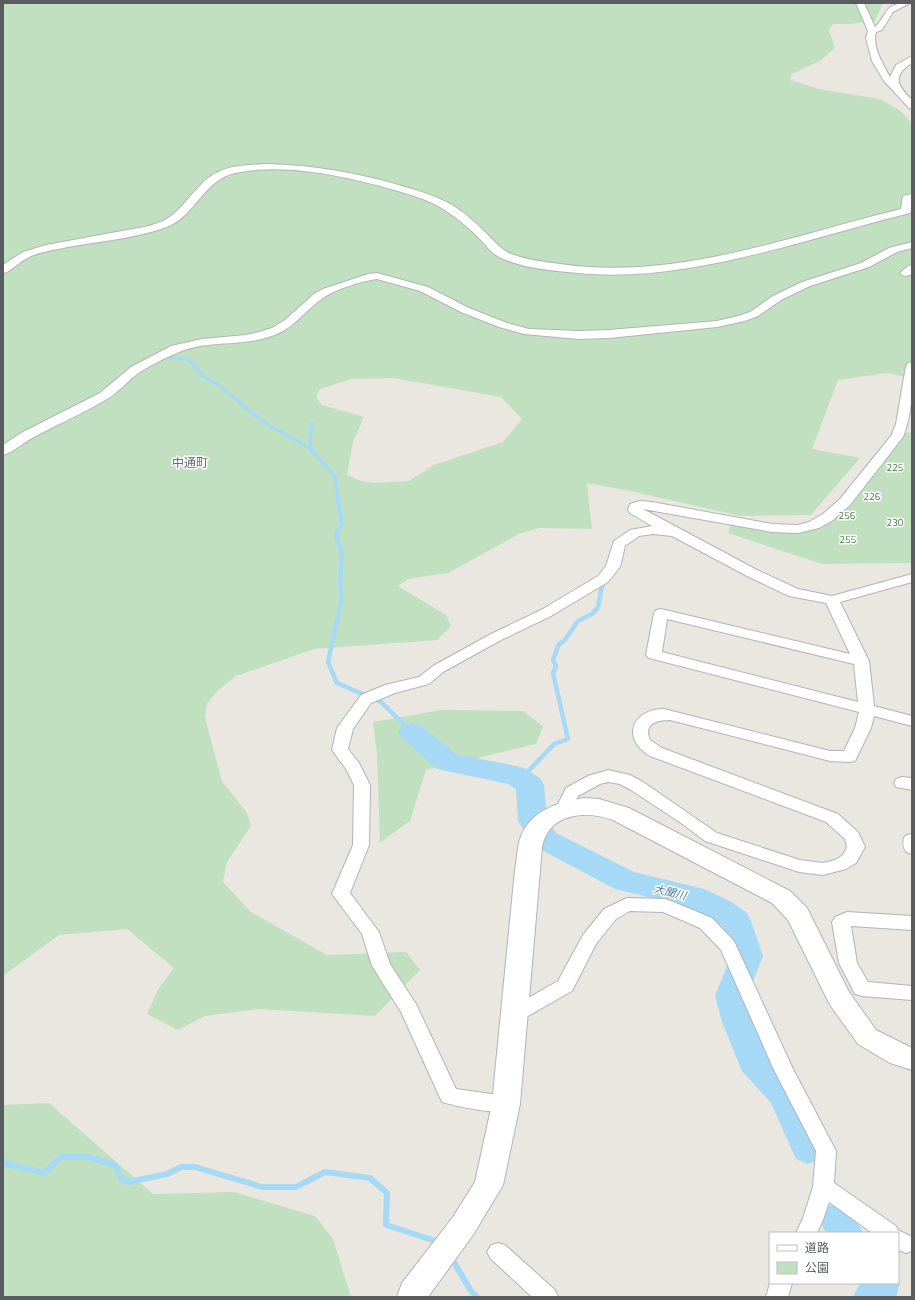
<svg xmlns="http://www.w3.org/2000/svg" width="915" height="1300" font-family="'Titillium Web','Noto Sans JP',sans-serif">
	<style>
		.green { fill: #c1e0bf; fill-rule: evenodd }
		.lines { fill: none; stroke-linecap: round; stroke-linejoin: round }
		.stream-far2 { stroke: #a5d9f6; stroke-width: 3.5 }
		.stream-far1 { stroke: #a5d9f6; stroke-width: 4.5 }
		.stream { stroke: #a5d9f6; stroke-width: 6 }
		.river { fill: #a5d9f6; fill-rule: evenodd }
		.street-casing { stroke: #b1b3b7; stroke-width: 2 }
		.secondary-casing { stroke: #b0b4b7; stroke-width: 2 }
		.street { fill: #fff; fill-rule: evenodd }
		.secondary { fill: #fff; fill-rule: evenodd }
		.labels { text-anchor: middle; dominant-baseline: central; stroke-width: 3; stroke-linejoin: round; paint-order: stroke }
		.park-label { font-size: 10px; fill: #3d7c3c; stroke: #fff }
		.water-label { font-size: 11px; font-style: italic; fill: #467ba5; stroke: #fff }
		.quarter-label { font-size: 12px; fill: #6a6e72; stroke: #fff }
	</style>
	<rect width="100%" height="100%" fill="#eae7e0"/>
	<!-- green -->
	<g class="green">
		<path d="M3,3h880l-8,18 -25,3h-17l-4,6 6,18 -15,13 -28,13 -2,6 29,9 61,10 19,11 13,13v255l-25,-5 -49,7 -26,69 48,9 -49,57 -71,1 -110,-25 -43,-8 5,46 -53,-1 -20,6 -71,39 -40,6 -10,7 48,29 5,11 -14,14 -123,9 -78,27 -18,14 -11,14 -2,14 17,63 25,32 4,13 -24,36 -4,20 28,30 76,43 79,-3 14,18 -45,46 -117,-7 -53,7 -27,14 -31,-16 12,-26 15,-20 -47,-39 -68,6 -56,41zM393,378l108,19 21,22 -19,23 -69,23 -25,16 -36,2 -15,-3 -11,-5 6,-33 11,-25 -42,-12 -5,-6v-5l3,-5 31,-10z"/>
		<path d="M912,432v131l-90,1 -94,-31 3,-12 67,8 30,-12 71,-83z"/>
		<path d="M441,710l82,1 20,15 -7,18 -110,26 -16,51 -30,22 -3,-88 -4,-33z"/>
		<path d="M49,1103l104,91 81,-2 81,24 18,23 18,58h-348v-192z"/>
	</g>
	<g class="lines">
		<!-- stream-far2 -->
		<g class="stream-far2">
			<path d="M170,358l18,1 16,18 15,8 43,36 49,28 24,28 3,22"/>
			<path d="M311,449l-1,-12 2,-13"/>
		</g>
		<!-- stream-far1 -->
		<g class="stream-far1">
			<path d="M338,498l4,26 -6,12 6,17 -2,30 2,15 -14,64 9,21 44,19 31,30"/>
			<path d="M521,779l33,-35 14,-5 -15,-66 3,-7 -3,-6 6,-16 5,-3 14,-20 14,-7 6,-7 5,-27"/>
		</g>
		<!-- stream -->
		<g class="stream">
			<path d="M3,1161l3,3 39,9 15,-16h28l27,8 7,15 7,2 38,-8 14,-7h14l67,20h34l29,-15 45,6 17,15 -1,32 53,17"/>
			<path d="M451,1257l20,34 6,6"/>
		</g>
		<!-- river -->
		<g class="river">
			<path d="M412,723l10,3 34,28 60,12 10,3 14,9 4,7 3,35 9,13 78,39 70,17 26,12 17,12 4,8 12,35 -16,40 7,26 14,32 28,31 29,64 -5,10 -12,5 -12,-5 -25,-56 -29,-32 -20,-49 -7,-26 16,-40 -8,-29 -15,-10 -23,-11 -70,-17 -79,-42 -18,-26 -2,-32 -8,-5 -71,-15 -35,-31 -4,-6 4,-6z"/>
			<path d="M837,1203l13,5 13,25h-37l-7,-14 5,-11z"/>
			<path d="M898,1279l2,4 -4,14h-43l6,-12 3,-2h36z"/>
		</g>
		<defs>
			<g id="street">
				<path d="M856,3h8l11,24c15,-15 8,-24 35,-24l-17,9 -11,18 -6,2c-4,15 7,32 14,45l6,-12 16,-9v7c-21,13 -14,23 0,37v9l-3,-1 -25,-27 -12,-20 -6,-23 2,-7z"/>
				<path d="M267,164c46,1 91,9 135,22 17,5 34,10 50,19 13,8 25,19 36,30 8,8 14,16 26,20 14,5 31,7 46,9 116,17 230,-28 341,-55l2,-13 9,-2 -1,17 -1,2c-105,26 -225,71 -332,60 -25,-2 -64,-5 -85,-20 -5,-4 -8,-9 -13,-14 -12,-12 -26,-24 -42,-33 -12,-7 -27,-11 -40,-15 -49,-14 -112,-29 -163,-18 -32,7 -41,46 -71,55 -29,10 -61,13 -91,18 -14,3 -29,5 -42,10 -9,4 -16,11 -24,16l-4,1v-8l20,-13 23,-7 103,-19c8,-3 16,-5 22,-10 17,-13 28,-35 47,-44 15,-7 33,-7 49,-8z"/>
				<path d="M912,242v6l-15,4 -28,15 -59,19 -29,14 -23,16 -13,5 -28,6 -108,11 -30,1 -55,-5 -25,-7 -38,-15 -41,-21 -43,-12c-15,2 -41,10 -54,19 -15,10 -26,26 -42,34 -33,17 -73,6 -104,21 -12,5 -26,12 -37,19 -12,8 -21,20 -33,27 -23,14 -49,25 -73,38 -10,5 -20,15 -31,18v-10l18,-12 79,-40 31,-26 40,-21 31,-7 44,-4 13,-3 13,-4 13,-8 29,-26 9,-5 45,-15 9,-1 51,14 41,21 38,15 22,6 50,2 30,-1 108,-9 21,-5 12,-4 23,-16 29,-14 59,-19 28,-15z"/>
				<path d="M912,265v9l-6,2 -4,-1 -2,-2 8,-7z"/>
				<path d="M912,362c0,26 1,50 -9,75l-53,68 -17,15 -14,8 -21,5 -26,-1 -129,-23 114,61 41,19 34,7 80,-22v8l-72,20 29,59 5,45 38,10v10l-38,-10 -3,12 -16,33 -6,1 -19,-1 -160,-41c-13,0 -27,4 -20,20l12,8 176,66 20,18 7,15 -9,16 -10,6 -23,6 -24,-3 -94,-31 -24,-18 -50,-33 -11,-6 -12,-2 -8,2 -22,12 -9,18 -6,2 -6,-2 -2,-4 11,-22 22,-12 20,-6 22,5 13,7 74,51 83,27 23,3 12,-3 8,-5 4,-8 -2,-8 -19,-17 -176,-66c-30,-18 -17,-47 14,-47l166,42h14l11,-23 4,-16 -210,-54 -3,-3 8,-42 2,-3 5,-1 189,45 -24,-51 -37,-7 -42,-20 -75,-40 -19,-2 -14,2 -14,10 -5,21 -12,15 -57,34 -50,24 -58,32 -14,12 -34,9 -24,10 -18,26 -5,20 11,14 11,22 -1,60 -19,48 29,39 11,32 26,40 40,85 50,7 7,2 3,6 -3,6c-16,5 -54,-3 -71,-8l-41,-90 -29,-46 -10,-32 -30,-40 21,-49 1,-60 -8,-16 -14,-19 5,-22 24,-33 24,-10 34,-8 14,-11 58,-32 50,-24 57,-34 8,-10 8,-25 16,-11 22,-4 -22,-13 -2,-3 2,-6 10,-3 12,1 120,22 26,1 11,-3 14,-8 17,-15 51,-63 5,-12 10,-58 2,-3zM667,619l187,45 4,38 -196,-50z"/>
				<path d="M902,777l10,1v12l-16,-3 -2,-4 2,-4z"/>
				<path d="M911,834h1v20l-6,-2c-3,-5 -4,-10 -1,-16z"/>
				<path d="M627,898l38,1 6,2 41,17 22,23 59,128 43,82 -2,32 62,43 2,4 14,7v14l-6,2 -8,-3v-17h-26l-43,-31 -6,18 -6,13h-21l7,-15 10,-31 3,-36 -42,-81 -53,-120 -21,-22 -37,-16 -33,-1 -14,8 -20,25 -24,47 -51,29 -7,2 -7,-2 -2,-5 2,-5 51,-29 25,-46 21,-26z"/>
				<path d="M847,912l65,4v14l-61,-4 6,37 11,19 44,4v14l-50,-4 -7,-2 -16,-31 -7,-41 3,-5z"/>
				<path d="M498,1243l7,2 50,45 3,7h-26l-41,-38 -4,-7 4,-7z"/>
				<path d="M770,1283h22l-4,14h-22z"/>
			</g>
			<path id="secondary" d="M585,798l14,1 30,9 161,83 17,17 42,84 27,38 36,18v22l-22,-7 -32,-19 -28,-39 -42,-85 -16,-17 -159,-83c-28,-10 -64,-7 -71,27l-22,257 -17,81 -30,50 -45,62h-31l5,-14 51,-66 22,-35 17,-78 23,-234c2,-10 2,-21 5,-31 10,-29 38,-37 65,-41z"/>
		</defs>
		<!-- street casing -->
		<use href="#street" class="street-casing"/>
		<!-- secondary casing -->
		<use href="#secondary" class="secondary-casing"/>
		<!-- street -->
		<use href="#street" class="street"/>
		<!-- secondary -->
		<use href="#secondary" class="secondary"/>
	</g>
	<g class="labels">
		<!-- park labels -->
		<g class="park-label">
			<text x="895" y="467">225</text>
			<text x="872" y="496">226</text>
			<text x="847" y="515">256</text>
			<text x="895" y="522">230</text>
			<text x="848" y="539">255</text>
		</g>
		<!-- water labels -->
		<g class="water-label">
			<text transform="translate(670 892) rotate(14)">大聞川</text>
		</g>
		<!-- quarter labels -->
		<g class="quarter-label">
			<text x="190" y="462">中通町</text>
		</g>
	</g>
	<!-- border -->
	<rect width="915" height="1300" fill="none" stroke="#595d60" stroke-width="8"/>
	<!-- legend -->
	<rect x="769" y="1232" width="130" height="52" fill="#ffffff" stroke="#bdbebf"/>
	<rect x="777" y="1245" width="20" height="6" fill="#ffffff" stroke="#bdbebf"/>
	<text x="805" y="1252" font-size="12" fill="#595d60">道路</text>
	<rect x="777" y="1262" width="20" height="12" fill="#c1e0bf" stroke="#bdbebf"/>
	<text x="805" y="1272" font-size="12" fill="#595d60">公園</text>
</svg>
